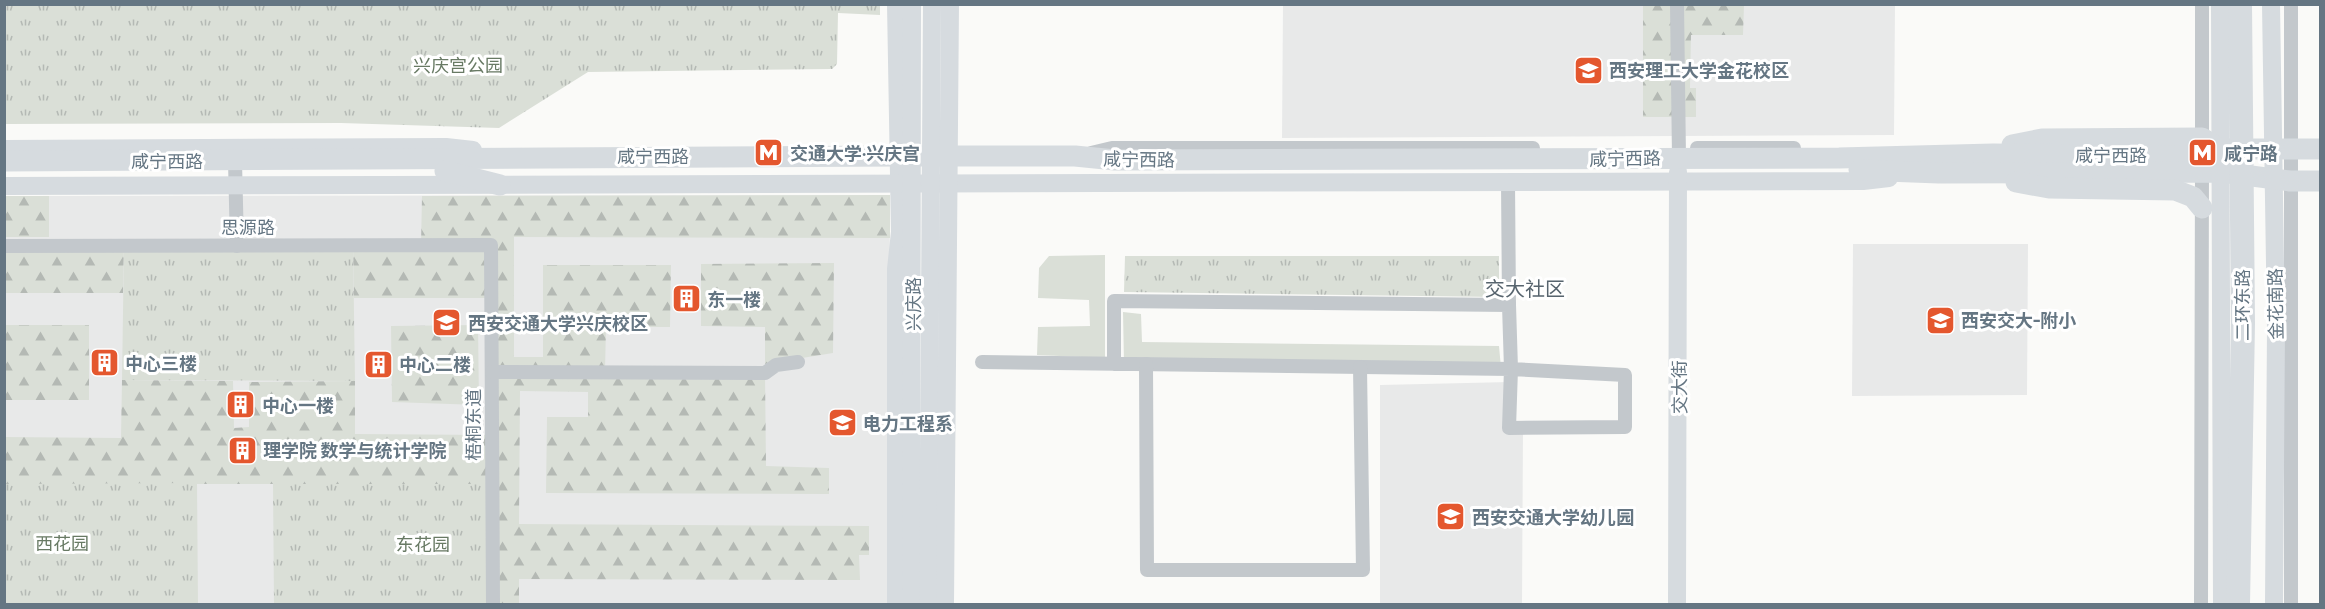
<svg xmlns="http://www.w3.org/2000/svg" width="2325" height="609" font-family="Barlow,'Noto Sans SC',sans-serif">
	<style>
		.built { fill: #e8e9e9 }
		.grass { fill: #dadfd7 }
		.forest { fill: url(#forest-firs) }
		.park { fill: url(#park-tufts) }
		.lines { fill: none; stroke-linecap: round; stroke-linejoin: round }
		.street { stroke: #c3c8cc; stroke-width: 14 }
		.secondary { stroke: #d6dbdf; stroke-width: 18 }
		.primary { stroke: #d6dbdf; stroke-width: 21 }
		.highway { stroke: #d6dbdf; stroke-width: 24 }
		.labels { text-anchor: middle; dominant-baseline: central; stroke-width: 6; stroke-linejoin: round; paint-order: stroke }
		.park-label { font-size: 18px; fill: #687a64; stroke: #fff }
		.poi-label { font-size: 18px; font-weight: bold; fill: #657683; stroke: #fff; text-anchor: start }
		.street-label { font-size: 18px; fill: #657683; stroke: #fff }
		.neighbourhood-label { font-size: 20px; fill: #57646e; stroke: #fff }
	</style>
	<defs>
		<pattern id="forest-firs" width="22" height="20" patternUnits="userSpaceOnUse" patternTransform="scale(1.5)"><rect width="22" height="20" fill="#dadfd7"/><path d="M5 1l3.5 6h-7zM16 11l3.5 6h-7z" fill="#b4b9b4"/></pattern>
		<pattern id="park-tufts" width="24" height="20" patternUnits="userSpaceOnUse" patternTransform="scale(1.5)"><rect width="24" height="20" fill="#dadfd7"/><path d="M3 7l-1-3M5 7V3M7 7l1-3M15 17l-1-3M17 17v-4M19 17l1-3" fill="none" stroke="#b4b9b4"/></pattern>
	</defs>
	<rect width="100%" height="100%" fill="#fafaf8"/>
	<!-- built -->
	<g class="built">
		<path d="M1283,5h612l-1,130 -612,3z"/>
		<path d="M890,195l-2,409h-883l-1,-408z"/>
		<path d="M1853,244h175l-1,151 -175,1z"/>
		<path d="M1510,382l-1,46 14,1 -1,175h-142v-219z"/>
	</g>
	<!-- grass -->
	<g class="grass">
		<path d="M1105,255v103l-68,-3 1,-28 52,-1 -1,-26 -51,-2 1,-30 10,-12z"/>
		<path d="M1123,312l18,2 1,28 357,4 2,22 -377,-4z"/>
	</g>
	<!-- forest -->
	<g class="forest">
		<path d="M1643,5h101l-1,30h-52l-1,53h6v29h-53z"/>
		<path d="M890,195v43l-376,-1v120h29v-92h128l-1,62h-64l-1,44 160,2 1,93 63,2v26l-283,-1 1,-76h41v-25l-68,-1 -1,133 350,2v29h-10l1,25 -341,-1v25h-26l-2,-120h-486v-47l116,1 1,-58 111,1 1,47 15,-1v-45l106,-1v53l137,1 -1,-137h-137l-1,-53h68l1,-49z"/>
		<path d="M4,196h45v41h-44z"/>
		<path d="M124,245l-1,48h-118l-1,-47z"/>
		<path d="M834,263l-1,90 -68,11v-37l-64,-1v-62z"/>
		<rect x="5" y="325" width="84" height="75"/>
		<path d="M478,325l1,80 -87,-3 -1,-76z"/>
	</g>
	<!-- park -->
	<g class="park">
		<path d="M880,5v10l-42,-2 -1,51 -5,5 -244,3 -89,56 -158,-5 -336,1v-119z"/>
		<path d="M124,245h229l2,136 -233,-1z"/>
		<path d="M1125,256h374v41l-375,-5z"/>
		<path d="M197,483l1,121h-193v-120z"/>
		<path d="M273,484h218l1,120h-218z"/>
	</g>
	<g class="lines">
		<!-- street -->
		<g class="street">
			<path d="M1677,4l2,154"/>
			<path d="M2202,146v-142"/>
			<path d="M1697,148h97"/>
			<path d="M1091,153l21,-5h421"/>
			<path d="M235,161l2,85"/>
			<path d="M1508,182l1,123"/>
			<path d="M4,246l487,-1 2,359"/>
			<path d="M982,362l529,7 -2,59 116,-1v-52l-114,-6 -2,-64 -395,-4v63"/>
			<path d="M1146,364l1,206h216l-3,-203"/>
			<path d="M492,372l273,1 11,-8 22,-3"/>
			<path d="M2201,604l1,-438"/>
			<path d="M2291,604v-600"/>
		</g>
		<!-- secondary -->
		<g class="secondary">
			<path d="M896,4l4,228 -4,37v335"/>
			<path d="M2220,4l2,600"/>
			<path d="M2271,4l5,325 -2,275"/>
			<path d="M4,149l442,-2 27,3"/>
			<path d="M4,186l1859,-5 26,-3"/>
			<path d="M911,604l1,-600"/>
			<path d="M928,604l4,-600"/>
			<path d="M945,604l5,-600"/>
			<path d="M1677,604l1,-432"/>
		</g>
		<!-- primary -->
		<g class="primary">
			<path d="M2012,145l30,-6 160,-1 18,11"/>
			<path d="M4,161l894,-5h177l40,4 724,-2 154,-4 209,2 18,-7h100"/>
			<path d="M1859,170l80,3 282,-1 69,9h30"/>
			<path d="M445,171l55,14"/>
			<path d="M2016,182l33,6 126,2 18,7 9,11"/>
		</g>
		<!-- highway -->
		<path class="highway" d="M2238,604l5,-281 -3,-319"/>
	</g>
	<!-- icons -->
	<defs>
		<symbol id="university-square" viewBox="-11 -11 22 22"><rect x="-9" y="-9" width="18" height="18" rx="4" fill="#e4572e" stroke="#fff"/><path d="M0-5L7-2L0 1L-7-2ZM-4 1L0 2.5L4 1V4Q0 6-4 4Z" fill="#fff"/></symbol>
		<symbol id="metro-square" viewBox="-11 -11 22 22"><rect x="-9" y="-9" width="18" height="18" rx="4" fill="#e4572e" stroke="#fff"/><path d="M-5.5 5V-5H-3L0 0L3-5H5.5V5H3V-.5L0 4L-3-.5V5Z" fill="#fff"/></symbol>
		<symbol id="building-square" viewBox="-11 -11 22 22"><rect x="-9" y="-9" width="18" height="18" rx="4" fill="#e4572e" stroke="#fff"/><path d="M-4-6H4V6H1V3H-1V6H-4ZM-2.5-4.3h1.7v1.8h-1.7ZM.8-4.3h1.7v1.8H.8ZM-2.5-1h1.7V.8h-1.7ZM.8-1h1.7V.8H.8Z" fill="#fff"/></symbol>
		<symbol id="school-square" viewBox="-11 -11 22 22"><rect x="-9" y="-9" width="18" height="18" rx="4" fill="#e4572e" stroke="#fff"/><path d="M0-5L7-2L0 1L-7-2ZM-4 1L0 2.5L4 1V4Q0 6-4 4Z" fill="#fff"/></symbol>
	</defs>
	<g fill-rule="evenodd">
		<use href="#university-square" x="1572" y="54" width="33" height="33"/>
		<use href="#metro-square" x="752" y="136" width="33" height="33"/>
		<use href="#metro-square" x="2186" y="136" width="33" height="33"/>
		<use href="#building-square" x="670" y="282" width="33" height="33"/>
		<use href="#school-square" x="1924" y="304" width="33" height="33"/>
		<use href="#university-square" x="430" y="306" width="33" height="33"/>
		<use href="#building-square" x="88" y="346" width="33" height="33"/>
		<use href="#building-square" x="362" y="348" width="33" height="33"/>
		<use href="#building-square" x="224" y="388" width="33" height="33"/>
		<use href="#university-square" x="826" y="406" width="33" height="33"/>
		<use href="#building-square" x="226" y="434" width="33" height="33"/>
		<use href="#school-square" x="1434" y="500" width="33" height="33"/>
	</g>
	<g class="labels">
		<!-- park labels -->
		<g class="park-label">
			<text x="458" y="65">兴庆宫公园</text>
			<text x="62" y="543">西花园</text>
			<text x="423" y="544">东花园</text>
		</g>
		<!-- poi labels -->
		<g class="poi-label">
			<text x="1609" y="70">西安理工大学金花校区</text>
			<text x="790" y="153">交通大学·兴庆宫</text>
			<text x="2224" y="153">咸宁路</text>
			<text x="707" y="299">东一楼</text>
			<text x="1961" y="320">西安交大-附小</text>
			<text x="468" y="323">西安交通大学兴庆校区</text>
			<text x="125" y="363">中心三楼</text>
			<text x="399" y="364">中心二楼</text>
			<text x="262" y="405">中心一楼</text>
			<text x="863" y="423">电力工程系</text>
			<text x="263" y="450">理学院 数学与统计学院</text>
			<text x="1472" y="517">西安交通大学幼儿园</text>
		</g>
		<!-- street labels -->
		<g class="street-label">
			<text x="2111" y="155">咸宁西路</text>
			<text x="653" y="156">咸宁西路</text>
			<text transform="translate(1625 158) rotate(-1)">咸宁西路</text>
			<text transform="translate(1139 159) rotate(1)">咸宁西路</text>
			<text x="167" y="161">咸宁西路</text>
			<text x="248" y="227">思源路</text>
			<text transform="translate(913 304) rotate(-90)">兴庆路</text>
			<text transform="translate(2275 304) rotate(-91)">金花南路</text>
			<text transform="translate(2242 305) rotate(-90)">二环东路</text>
			<text transform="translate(1679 387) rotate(-90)">交大街</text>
			<text transform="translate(473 425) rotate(-90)">梧桐东道</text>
		</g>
		<!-- neighbourhood labels -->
		<g class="neighbourhood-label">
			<text x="1525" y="288">交大社区</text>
		</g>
	</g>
	<!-- border -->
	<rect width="2325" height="609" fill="none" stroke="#657683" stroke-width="12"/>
</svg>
